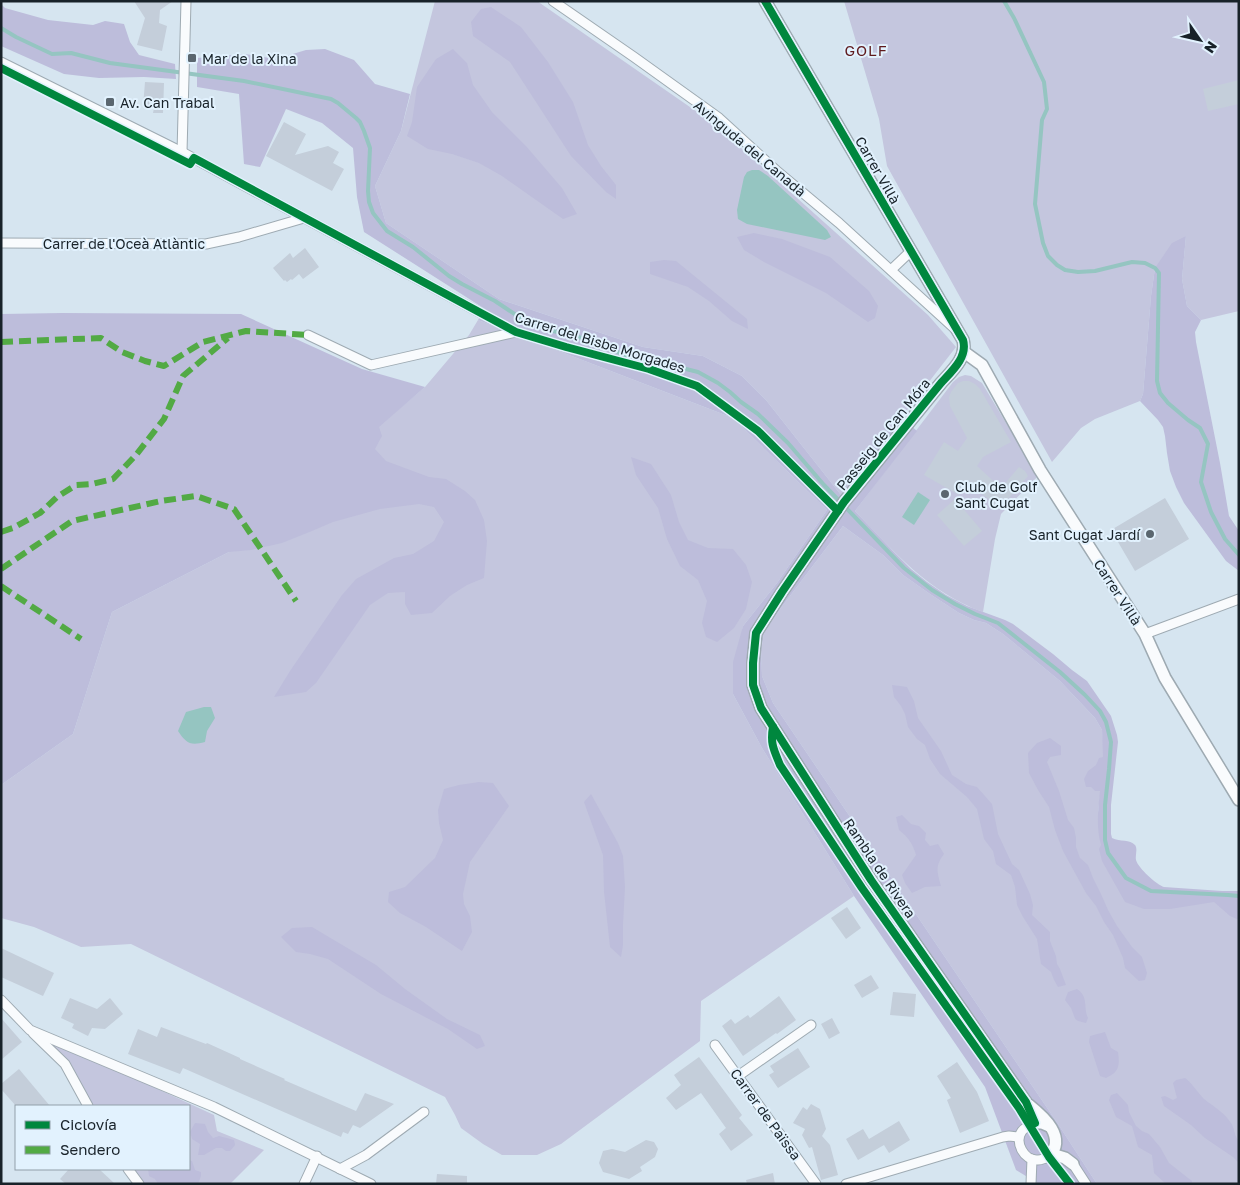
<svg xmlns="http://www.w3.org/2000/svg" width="1240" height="1185" font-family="'Golos Text',sans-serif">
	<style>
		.green { fill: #c4c6de }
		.forest { fill: #bdbddb }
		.water { fill: #95c5c1 }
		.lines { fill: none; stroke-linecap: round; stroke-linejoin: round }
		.stream { stroke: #95c5c1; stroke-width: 4 }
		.building { fill: #c4ceda }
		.minor-casing { stroke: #9eaab2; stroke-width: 11 }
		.tertiary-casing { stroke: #9eaab2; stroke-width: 14 }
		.minor { stroke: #f9fbfd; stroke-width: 9 }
		.tertiary { stroke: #f9fbfd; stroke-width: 11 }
		.quiet { stroke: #52aa44; stroke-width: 6; stroke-dasharray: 12 6; stroke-linecap: butt }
		.cycleway-casing { stroke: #e2f2fe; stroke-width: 11 }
		.cycleway { stroke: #00873e; stroke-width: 8 }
		.poi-dot { fill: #5a666f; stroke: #e2f2fe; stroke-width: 2 }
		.labels { text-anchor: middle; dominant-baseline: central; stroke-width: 4; stroke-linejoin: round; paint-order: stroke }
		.poi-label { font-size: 14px; fill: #182229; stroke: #e2f2fe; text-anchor: start }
		.street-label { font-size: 14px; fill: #182229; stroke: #e2f2fe }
		.neighbourhood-label { font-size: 15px; letter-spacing: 1px; fill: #5f1a1d; stroke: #e2f2fe }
	</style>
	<rect width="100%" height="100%" fill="#d6e5f0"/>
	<!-- green -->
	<g class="green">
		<path d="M435,1h102l176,122 215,192 28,32 -115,148 -75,-95 -24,-24 -39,-20 -60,-9 -144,-48 -113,-76 -11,-37 26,-55z"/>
		<path d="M844,1h395v310l-38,9 -14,-14 -5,-27 4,-43 -31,32 -4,28 -8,98 -3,7 -45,18 -14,9 -29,34 -165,-296 -8,-47z"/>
		<path d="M478,320l255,98 94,92 -50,73 -34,43 -10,68 29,54 92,148 -153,105 -1,40 -139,103 -24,11h-35l-19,-11 -22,-16 -6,-13 -10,-18 -314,-153 -50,3 -47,-20 -33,-9v-133l72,-51 39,-122 117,-60 196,-165 44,-52z"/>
		<path d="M965,375l6,1 11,7 56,93 -37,38 -6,25 -12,73c-54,-19 -90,-61 -128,-101l98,-129 6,-5z"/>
		<path d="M843,526l40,29 20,20 27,19 29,19 15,7 12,3 17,11 57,47 35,37 7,12 2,22 -2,29 -4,30 28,72 81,16 32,4v281h-142l-39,-60 -285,-421 -11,-27 -1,-26 4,-21z"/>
		<path d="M30,1030l184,85 3,16 47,19 -34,34h-91l-11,-15h61v-63h-101l-23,-42z"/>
	</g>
	<!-- forest -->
	<g class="forest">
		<path d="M1,4l4,4 43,12 45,5 12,-4 19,3 6,18 9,13 36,9 1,15 -32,-2 -45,1 -35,-4 -63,-28z"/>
		<path d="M491,7l30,20 27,35 25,40 15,43 13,21 15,19v14l-10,-7 -35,-36 -61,-94 -37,-26 -2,-14 10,-13z"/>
		<path d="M325,49l29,11 21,24 35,10 -9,37 -26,55 11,37 113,76 144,48 60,9 39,20 24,24 75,95 60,-78 16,14 -62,80 38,40 18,18 16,13 19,13 21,11 38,14 8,4 40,30 19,16 15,11 24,35 6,19 1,7 -7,63v29l1,4c8,4 18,1 23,7 3,4 0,10 1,15 2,8 21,25 28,27l58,4h17v29l-9,-4 -16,-14 -44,7h-26l-19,-7 -23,-41 -3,-12 2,-4c-5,-17 -3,-36 -1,-54h-5l-4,-4h-5l-2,-8 4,-8 8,-6 3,-7 4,-1 -1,-27 -7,-12 -35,-37 -57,-47 -17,-11 -12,-3 -15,-7 -29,-19 -27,-19 -20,-20 -40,-29 -78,103 -4,21 1,26 11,27 285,421 39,60h-58l-23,-14 -31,-83 -131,-191 -92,-148 -29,-54v-32l10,-36 34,-43 50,-73 -94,-92 -255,-98 7,-11 -121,-77 -7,-35 -4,-49 -31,-25 -36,-14 -26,58 -16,-3 -5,-70 -42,-7v-29l48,-4 31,5 30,-9z"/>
		<path d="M453,49l14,14 6,22 19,27 34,34 36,42 15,26 -14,5 -61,-43 -23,-13 -27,-9 -24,-5 -21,-13 5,-14 5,-35 19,-28z"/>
		<path d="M754,233l28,6 48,18 39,34 9,15 -3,12 -7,4 -42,-29 -62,-31 -20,-12 -7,-13z"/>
		<path d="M1186,236l-4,43 5,27 14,14 -6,12 1,10 24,121 9,53 10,15v40l-13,-10 -42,-58 -8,-16 -6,-16 -3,-18 -2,-17 -2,-9 -5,-7 -18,-19 3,-7 8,-98 4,-28 17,-25z"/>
		<path d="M664,260l12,1 71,58 1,10 -16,-8 -23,-20 -21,-14 -38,-13v-12z"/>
		<path d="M62,313l179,1 121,55 63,18 -46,40 3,9 -7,13 11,12 43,16 17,2 19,12 10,9 9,20 3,21 -3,37 -17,7 -17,11 -18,17 -21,2 -6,-11v-12l-17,1 -18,12 -54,78 -10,9 -32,5 16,-26 52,-76 14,-16 38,-21 19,-4 21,-13 10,-19 -10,-15 -15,-3 -39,5 -47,13 -21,9 -30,12 -31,7 -22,2 -117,60 -39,122 -72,51v-471z"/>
		<path d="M631,457l20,7 20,31 8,27 9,18 20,8 25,1 13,16 6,17 -6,27 -12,19 -17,14 -11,-5 -4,-14 5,-22 -9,-21 -18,-14 -13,-27 -9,-31 -22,-33z"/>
		<path d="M892,685l15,2 7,14 4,17 23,33 11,24 14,9 11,3 15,17 6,30 14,30 7,6 11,24 3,11 -1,10 18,17v9l6,15 1,8 3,5 6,16 -8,2 -4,-7 -3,-8 -10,-8 -4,-25 -14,-22 -6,-12 -2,-18 -4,-12 -15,-11 -3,-13 -9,-12 -7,-30 -10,-12 -27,-23 -10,-15 -5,-14 -8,-6 -9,-12 -3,-13 -4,-8 -7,-9z"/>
		<path d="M1050,738l11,8v9l-11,2 -3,5 12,29 9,29 6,8 2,10v9l4,11 8,7 5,13 8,16 7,16 9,16 15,21 10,10 5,16 -2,7 -6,1 -14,-13 -2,-10 -10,-23 -9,-13 -8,-16 -10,-13 -23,-42 -8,-21 -6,-23 -11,-17 -9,-17 -1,-20 9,-10z"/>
		<path d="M479,782l14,1 16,23 -39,56 -7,32 1,10 6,12 2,16 -10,19 -36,-24 -26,-14 -12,-11 1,-10 16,-5 30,-29 8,-18 -4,-17 -1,-13 6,-21 15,-4z"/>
		<path d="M591,794l27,49 5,13 2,31 -2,38v20l-2,12 -11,-10 -6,-55 -1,-37 -19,-53z"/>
		<path d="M902,815l9,9 8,2 7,7 -1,7 5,6 8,-2 6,10c-9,12 -7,17 -3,32l-16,1 -13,6 -7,-10 -3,-8 14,-20c-3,-11 -8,-18 -17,-25l-3,-13z"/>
		<path d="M312,927l64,38 29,24 42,30 33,16 5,11 -8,3 -29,-20 -67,-35 -53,-35 -18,-5 -14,-2 -15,-15 11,-9z"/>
		<path d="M1077,989c12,8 6,18 11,29l-2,5c-14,-3 -10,-4 -15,-15 -2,-3 -4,-5 -6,-8l3,-8z"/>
		<path d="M1105,1032l6,16 7,4c2,14 1,20 -12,26l-6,-2 -11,-34 1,-6z"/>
		<path d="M1185,1078c8,6 12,14 19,21 10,8 20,13 27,24 4,6 3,13 8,18v22l-6,-6 -28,-19 -14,-13 -27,-19 -3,-9 4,-1 8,4 4,-2 -4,-15 3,-3z"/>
		<path d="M1117,1093l11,12 1,7 7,14 6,5 7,3 11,13 9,16 19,15 4,3v3h-26l-12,-11 -2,-18 -14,-8 -6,-21 -16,-9 -7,-17 2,-5z"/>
		<path d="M195,1123l10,1 3,8 5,6 6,-2 15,4 1,5 -5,6h-4l-4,-3h-6l-12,7h-6l2,-11 -8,-5 -2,-7z"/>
		<path d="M189,1160l3,1 3,9 6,2v4l-3,8h-40l-3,-5 -6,-3 -1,-7h41z"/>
	</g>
	<!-- water -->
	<g class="water">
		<path d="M752,170h7l9,6 59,54 4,7 -6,3 -78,-16 -9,-5 -1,-9 7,-33 3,-5z"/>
		<path d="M918,492l12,8 -16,25 -12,-8z"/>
		<path d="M204,707h7l4,11 -8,13 -2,11c-15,4 -19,1 -27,-11l8,-19z"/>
	</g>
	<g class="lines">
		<!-- stream -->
		<g class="stream">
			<path d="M1004,1l10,17 30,64 3,27 -5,11 -7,84 8,39 5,13 9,9 8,5 13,2 17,-1 37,-9 13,1 10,5 4,5 -2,108 3,12 8,10 20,17 12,8 8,16 -7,38 10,30 14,27 14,16"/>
			<path d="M1,28l15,9 36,17 19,-1 39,10 134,18 87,18 7,4 18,15 4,4 4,9 6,17 -2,43 1,11 4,11 14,18 26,16 36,29 13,8 33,17 30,20 24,9 37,9 49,20 31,5 32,8 20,11 12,9 11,10 17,12 30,29 36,42 80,83 28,22 23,14 20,10 23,9 62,49 25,23 15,16 6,11 5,20 -2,27 -4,36v35l3,13 18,25 25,13 77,4 11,1"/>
		</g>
	</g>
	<!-- building -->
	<g class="building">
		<path d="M134,1h39l-13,9 -1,13 8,3 -5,25 -25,-6 8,-27z"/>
		<path d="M1239,80v24l-31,7 -5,-22z"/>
		<path d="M145,82l19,1 -1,30h-10l1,-5 -11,-1z"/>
		<path d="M284,122l22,12 -11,21 33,-9 11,6 -6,11 11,6 -12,22 -66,-35z"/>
		<path d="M305,248l14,19 -16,12 -4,-5 -7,6 -1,-1 -4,3 -2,-2 -1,1 -11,-13 17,-15 3,5z"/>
		<path d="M963,381h6l6,3 5,5 31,53 -28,15 -6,9 24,22 18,-21 6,4 3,5 -29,33 -10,-8 1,-1 -23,-17 -8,12 -35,-20 20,-33 14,9 9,-13 -17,-32 -1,-9 2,-5 7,-9z"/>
		<path d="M1165,498l24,41 -54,32 -24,-41z"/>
		<path d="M955,499l27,32 -18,15 -27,-31z"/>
		<path d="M847,907l14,21 -15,11 -15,-21z"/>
		<path d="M1,948l53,25 -11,23 -42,-19z"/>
		<path d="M871,975l8,13 -17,10 -8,-13z"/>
		<path d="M893,992l23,2 -2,23 -24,-2z"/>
		<path d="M779,996l17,24 -19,14 -1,-1 -33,23 -21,-30 9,-7 4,5 13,-9 2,3z"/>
		<path d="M70,998l27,11 13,-11 13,16 -18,15 -13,-1 -4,8 -16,-8 2,-4 -13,-6z"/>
		<path d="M1,1018l21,24 -21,18z"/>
		<path d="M832,1018l8,15 -11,6 -8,-15z"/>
		<path d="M161,1027l45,17 1,-1 33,15v1l45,20 -1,1 72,31 9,-18 29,11 -34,24 -7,-3 -5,9 -5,-2 -2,5 -158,-69 -3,6 -52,-20 10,-25 19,8z"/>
		<path d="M798,1048l12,19 -32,21 -9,-13 5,-3 -4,-6z"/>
		<path d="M699,1057l43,58 -3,3 14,17 -22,16 -12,-17 7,-6 -25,-35 -25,17 -10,-12 15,-13 -7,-10z"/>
		<path d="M957,1062l20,30 12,29 -29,12 -13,-33 4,-2 -14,-22z"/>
		<path d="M19,1069l31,37h-34l-15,-17v-5z"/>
		<path d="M811,1104l9,5 6,20 -4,7 8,9 8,30 -17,5 -9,-33 -3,1 -7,-13 3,-6 -12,-6 10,-16 4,3z"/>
		<path d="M899,1121l11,19 -21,13 -5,-8 -26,15 -12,-21 17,-10 6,10z"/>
		<path d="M646,1140l8,2 4,7 -3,8 -15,10 2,4 -13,8 -26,-7 -4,-9 4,-12 9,-2 13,3z"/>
		<path d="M69,1169h30l16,15h-49l-6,-5z"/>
		<path d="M773,1173l2,11h-28l-1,-4z"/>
		<path d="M437,1174l30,2v8h-31z"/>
	</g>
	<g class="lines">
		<defs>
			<g id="minor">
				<path d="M553,1l81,56 85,61 59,54 61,51 115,105"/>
				<path d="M1,62l181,90 334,180 50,15 83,22 48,17 61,45 80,80"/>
				<path d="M182,152l4,-151"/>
				<path d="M1,243l205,1 33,-7 65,-19"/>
				<path d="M891,270l20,-19"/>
				<path d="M308,335l63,30 145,-33"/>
				<path d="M1145,634l94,-35"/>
				<path d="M1,1000l29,30 184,77 157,77"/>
				<path d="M33,1033l32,31 23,42"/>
				<path d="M715,1045l101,139"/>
				<path d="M738,1076l73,-51"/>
				<path d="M1035,1123c-5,2 -10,4 -13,8 -8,11 2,30 16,29 3,0 7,-2 11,-3"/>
				<path d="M1073,1164l13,20"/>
				<path d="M128,1169l11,15"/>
				<path d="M340,1169l26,-14 58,-43"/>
				<path d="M304,1184l13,-28"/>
				<path d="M846,1184l157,-47 6,-1 10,1"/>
				<path d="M1031,1184l1,-25"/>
			</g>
			<g id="tertiary">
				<path d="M765,1l198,339c5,17 -11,31 -22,43l-97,119 -62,90 -26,41 -3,30v22l8,23 110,172 155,222 9,21h7l7,3"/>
				<path d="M964,352l18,13 58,105 105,164 20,44 74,122"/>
				<path d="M1029,1105c15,12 38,32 20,52"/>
				<path d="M1052,1154l13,4 8,6"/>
			</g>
		</defs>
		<!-- minor casing -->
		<use href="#minor" class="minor-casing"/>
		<!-- tertiary casing -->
		<use href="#tertiary" class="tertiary-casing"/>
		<!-- minor -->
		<use href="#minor" class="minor"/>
		<!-- tertiary -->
		<use href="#tertiary" class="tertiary"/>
		<!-- quiet -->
		<g class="quiet">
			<path d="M1,342l100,-4 21,14 23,9 19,5 39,-24 43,-11 62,4"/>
			<path d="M1,532l12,-4 27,-15 17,-16 19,-12 16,-1 21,-5 23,-24 28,-36 19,-43 45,-38"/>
			<path d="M1,569l71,-48 89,-20 35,-5 38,13 62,92"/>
			<path d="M1,586l80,53"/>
		</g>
		<defs>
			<g id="cycleway">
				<path d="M765,1l198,339c5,17 -11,31 -22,43l-97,119 -62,90 -26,41 -3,30v22l8,23 110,172 155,222 9,21"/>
				<path d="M1,68l189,96 4,-6 322,174 50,15 83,22 48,17 61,45 80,80"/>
				<path d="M773,727c-3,17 1,23 7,38l82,123 157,220 30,49 21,27"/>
			</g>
		</defs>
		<!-- cycleway casing -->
		<use href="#cycleway" class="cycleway-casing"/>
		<!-- cycleway -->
		<use href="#cycleway" class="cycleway"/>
	</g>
	<!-- markers -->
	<g class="poi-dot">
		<rect x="187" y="53" width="10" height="10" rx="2.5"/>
		<rect x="105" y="97" width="10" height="10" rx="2.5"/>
		<circle cx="945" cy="494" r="5"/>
		<circle cx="1150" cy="534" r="5"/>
	</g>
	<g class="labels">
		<!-- poi labels -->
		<g class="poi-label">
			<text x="202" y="58">Mar de la Xina</text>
			<text x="120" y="102">Av. Can Trabal</text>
			<text x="955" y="486">Club de Golf<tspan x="955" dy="16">Sant Cugat</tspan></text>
			<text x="1140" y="534" text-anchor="end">Sant Cugat Jardí</text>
		</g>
		<!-- street labels -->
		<g class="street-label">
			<text transform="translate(750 148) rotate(40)">Avinguda del Canadà</text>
			<text transform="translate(878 170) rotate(60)">Carrer Villà</text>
			<text x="124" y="243">Carrer de l'Oceà Atlàntic</text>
			<text transform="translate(600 342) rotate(17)">Carrer del Bisbe Morgades</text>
			<text transform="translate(883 434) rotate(-51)">Passeig de Can Móra</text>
			<text transform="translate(1118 592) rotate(57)">Carrer Villà</text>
			<text transform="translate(880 868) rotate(56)">Rambla de Rivera</text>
			<text transform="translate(766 1114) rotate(54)">Carrer de Païssa</text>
		</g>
		<!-- neighbourhood labels -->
		<g class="neighbourhood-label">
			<text x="866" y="50">GOLF</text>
		</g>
	</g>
	<!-- border -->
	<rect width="1240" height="1185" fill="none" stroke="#182229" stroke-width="5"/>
	<!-- legend -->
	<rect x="15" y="1105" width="175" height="65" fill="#e2f2fe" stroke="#919fa9"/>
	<rect x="25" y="1121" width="25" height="8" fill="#00873e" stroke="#919fa9"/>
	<text x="60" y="1130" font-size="15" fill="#182229">Ciclovía</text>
	<rect x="25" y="1146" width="25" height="8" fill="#52aa44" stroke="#919fa9"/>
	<text x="60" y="1155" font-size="15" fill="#182229">Sendero</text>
	<!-- north arrow -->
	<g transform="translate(1200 40) rotate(124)" stroke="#e2f2fe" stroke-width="4" paint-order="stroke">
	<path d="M0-4L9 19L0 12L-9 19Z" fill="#182229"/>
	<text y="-8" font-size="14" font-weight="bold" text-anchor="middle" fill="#182229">N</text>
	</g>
</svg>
